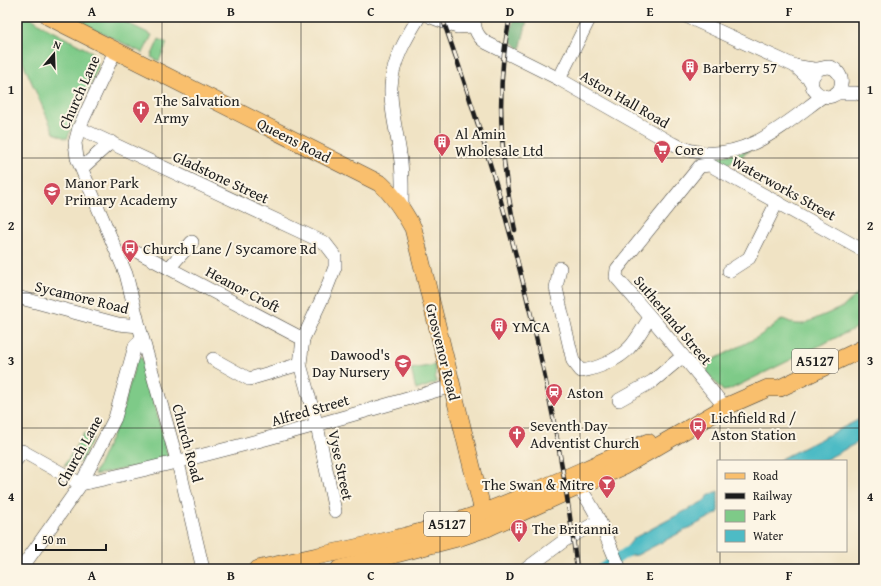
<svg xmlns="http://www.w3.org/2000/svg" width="881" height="586" font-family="'Gentium Book Plus',serif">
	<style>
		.green { fill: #7eca88; stroke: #4d7352 }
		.forest { fill: #66ae74; stroke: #416548 }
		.water { fill: #4dbbc5; stroke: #346c70 }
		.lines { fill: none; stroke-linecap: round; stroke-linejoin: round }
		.canal { stroke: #4dbbc5; stroke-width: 10 }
		.minor-casing { stroke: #3c3a35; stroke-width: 14 }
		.major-casing { stroke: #3c3a35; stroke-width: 18 }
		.minor { stroke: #fff; stroke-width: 13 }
		.major { stroke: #f9bf6d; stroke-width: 17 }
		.rail-casing { stroke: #1c1c1c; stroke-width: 4.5 }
		.rail { stroke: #fcf5e5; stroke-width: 3; stroke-dasharray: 9; stroke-linecap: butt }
		.grid { fill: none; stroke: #1c1c1c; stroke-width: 1; stroke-opacity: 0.55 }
		.labels { text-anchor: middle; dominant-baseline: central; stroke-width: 4; stroke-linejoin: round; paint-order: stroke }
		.shield { fill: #fcf5e5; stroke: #5f5d58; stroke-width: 1 }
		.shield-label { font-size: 14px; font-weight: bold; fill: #1c1c1c }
		.poi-label { font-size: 15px; fill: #1c1c1c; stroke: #fcf5e5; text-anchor: start }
		.street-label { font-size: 15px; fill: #1c1c1c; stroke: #fcf5e5 }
		.neatline { fill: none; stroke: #1c1c1c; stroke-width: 1.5 }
		.grid-label { font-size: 13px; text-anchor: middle; font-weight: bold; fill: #1c1c1c }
	</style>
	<rect width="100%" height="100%" fill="#fcf5e5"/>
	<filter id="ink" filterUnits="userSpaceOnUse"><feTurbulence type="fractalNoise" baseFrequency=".025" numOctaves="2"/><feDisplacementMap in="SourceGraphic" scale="8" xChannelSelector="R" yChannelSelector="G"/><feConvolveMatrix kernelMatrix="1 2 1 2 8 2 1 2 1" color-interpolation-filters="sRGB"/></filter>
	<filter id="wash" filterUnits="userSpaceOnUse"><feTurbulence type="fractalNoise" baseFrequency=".012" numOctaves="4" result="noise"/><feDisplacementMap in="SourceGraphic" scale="16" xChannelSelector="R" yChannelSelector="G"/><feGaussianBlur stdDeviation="0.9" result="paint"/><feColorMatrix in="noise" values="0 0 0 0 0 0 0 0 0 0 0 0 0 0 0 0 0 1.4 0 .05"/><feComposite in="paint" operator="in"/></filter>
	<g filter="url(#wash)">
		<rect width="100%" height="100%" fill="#f0e3c4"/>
		<!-- green -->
		<g class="green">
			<path d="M17,17h13l16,11 46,24 6,15 -31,72 -13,-6 -37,-84z"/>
			<path d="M70,17h45l37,18 -9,18z"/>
			<path d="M159,39l8,4 -8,18 -8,-4z"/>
			<path d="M751,150l-25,16 -14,-8z"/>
			<path d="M864,288v36l-135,66 -6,1 -16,-18 2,-11 49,-25 25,-18 12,5h8l40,-17z"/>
			<path d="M142,357l27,103 -75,15 26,-57 17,-60z"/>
			<path d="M435,365l1,18 -20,7 -5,-21z"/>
			<path d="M84,433l9,4 -12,25 -17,4z"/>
		</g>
		<!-- forest -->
		<path class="forest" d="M514,17h14l-8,33 -11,-12z"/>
		<!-- water -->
		<g class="water">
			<path d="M864,417v22l-41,22h-46z"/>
			<path d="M718,491v22l-81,42 -13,2 -2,-4 12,-15 70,-37 4,-5z"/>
		</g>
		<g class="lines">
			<!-- canal -->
			<path class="canal" d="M601,569l34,-22"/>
		</g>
	</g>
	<g filter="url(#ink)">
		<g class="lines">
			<defs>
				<g id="minor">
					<path d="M431,17l26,10 17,-1"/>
					<path d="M474,17c0,12 3,20 13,26l72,36 114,65c7,2 13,6 20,7 51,12 93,-28 130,-55"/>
					<path d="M688,17l107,49 17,16"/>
					<path d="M115,51l-36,77 -4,15 2,15 49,116 13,52 41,145 23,98"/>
					<path d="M795,66c7,1 15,3 22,3 4,0 7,-2 12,-2 8,1 14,10 12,18 -5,25 -46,5 -22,-16"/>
					<path d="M559,79l31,-62"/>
					<path d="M836,93h20l8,2"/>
					<path d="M79,128l246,115 10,13v11l-9,23 -23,49 -3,25 17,62 18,85"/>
					<path d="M82,168l29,-26"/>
					<path d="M402,208c0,-18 1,-36 -2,-54 -3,-22 -10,-44 -9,-67 1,-25 15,-49 28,-70"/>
					<path d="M140,253l163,86"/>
					<path d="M169,268l23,-26"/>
					<path d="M560,268l-4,20 17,73 8,10c15,-2 37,-11 48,-23 8,-8 14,-21 21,-30"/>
					<path d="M729,271l20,-13 28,-56"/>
					<path d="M17,297l101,27 21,2"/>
					<path d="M213,359l36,20 51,-15"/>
					<path d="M619,400l34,-19 30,-25"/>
					<path d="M725,407l-66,-80 -43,-50 1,-8 83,-103 10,-1 154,86"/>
					<path d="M17,459l5,-8 59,33c125,-27 248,-62 371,-98"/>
					<path d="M579,488c19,23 29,54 41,81"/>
					<path d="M21,569l60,-85 34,-66 20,-72 7,-7"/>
					<path d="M526,569l39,-29 34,-19"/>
				</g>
				<g id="major">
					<path d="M49,17l332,167c14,13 23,28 32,44l74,300"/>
					<path d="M258,569c70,-16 141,-28 209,-51 62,-21 120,-51 181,-76"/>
					<path d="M339,569l122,-32 26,-9 137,-62 101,-59 43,-19h12l84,-40"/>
				</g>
			</defs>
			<!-- minor casing -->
			<use href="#minor" class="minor-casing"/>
			<!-- major casing -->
			<use href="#major" class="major-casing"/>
			<!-- minor -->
			<use href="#minor" class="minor"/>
			<!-- major -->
			<use href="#major" class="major"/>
			<defs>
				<g id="rail">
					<path d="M442,17c64,180 112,363 135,552"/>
					<path d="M510,17c-15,71 -10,142 5,213"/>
				</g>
			</defs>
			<!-- rail casing -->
			<use href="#rail" class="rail-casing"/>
			<!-- rail -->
			<use href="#rail" class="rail"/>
		</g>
	</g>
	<!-- grid -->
	<path class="grid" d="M162,17v552M301,17v552M440,17v552M580,17v552M720,17v444M17,158h847M17,293h847M17,428h847M720,551v18"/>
	<!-- icons -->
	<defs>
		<symbol id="building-pin" viewBox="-11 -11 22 30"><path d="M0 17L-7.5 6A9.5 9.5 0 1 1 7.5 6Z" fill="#d1495b" stroke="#fcf5e5"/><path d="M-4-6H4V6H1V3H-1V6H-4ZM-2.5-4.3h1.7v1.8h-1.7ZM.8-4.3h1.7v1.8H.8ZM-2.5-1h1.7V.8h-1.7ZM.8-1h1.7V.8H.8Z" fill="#fff"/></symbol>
		<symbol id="church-pin" viewBox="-11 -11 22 30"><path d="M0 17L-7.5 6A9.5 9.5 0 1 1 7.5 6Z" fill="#d1495b" stroke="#fcf5e5"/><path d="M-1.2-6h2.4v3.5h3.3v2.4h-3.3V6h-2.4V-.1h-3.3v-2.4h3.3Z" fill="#fff"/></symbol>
		<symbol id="supermarket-pin" viewBox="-11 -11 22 30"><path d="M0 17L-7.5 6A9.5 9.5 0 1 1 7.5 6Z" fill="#d1495b" stroke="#fcf5e5"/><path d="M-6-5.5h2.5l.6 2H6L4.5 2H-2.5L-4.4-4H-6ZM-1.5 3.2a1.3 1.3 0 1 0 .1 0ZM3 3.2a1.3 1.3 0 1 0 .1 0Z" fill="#fff"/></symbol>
		<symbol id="school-pin" viewBox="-11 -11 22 30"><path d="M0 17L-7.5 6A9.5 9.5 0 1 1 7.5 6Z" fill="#d1495b" stroke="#fcf5e5"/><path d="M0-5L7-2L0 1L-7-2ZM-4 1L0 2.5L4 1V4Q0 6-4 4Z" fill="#fff"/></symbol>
		<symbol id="bus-pin" viewBox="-11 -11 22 30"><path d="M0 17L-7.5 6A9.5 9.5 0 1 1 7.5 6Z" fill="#d1495b" stroke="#fcf5e5"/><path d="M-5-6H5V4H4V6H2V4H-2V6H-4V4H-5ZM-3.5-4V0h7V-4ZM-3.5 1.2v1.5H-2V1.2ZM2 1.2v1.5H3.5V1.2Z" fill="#fff"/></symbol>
		<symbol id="station-pin" viewBox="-11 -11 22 30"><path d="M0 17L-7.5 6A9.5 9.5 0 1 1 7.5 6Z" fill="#d1495b" stroke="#fcf5e5"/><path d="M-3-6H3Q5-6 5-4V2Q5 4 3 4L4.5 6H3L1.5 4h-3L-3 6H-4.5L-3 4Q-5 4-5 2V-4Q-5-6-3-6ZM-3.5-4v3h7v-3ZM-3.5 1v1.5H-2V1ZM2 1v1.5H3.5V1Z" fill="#fff"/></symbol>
		<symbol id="bar-pin" viewBox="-11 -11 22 30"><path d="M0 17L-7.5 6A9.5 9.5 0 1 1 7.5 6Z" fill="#d1495b" stroke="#fcf5e5"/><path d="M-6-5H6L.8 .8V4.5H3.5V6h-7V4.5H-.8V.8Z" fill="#fff"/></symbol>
	</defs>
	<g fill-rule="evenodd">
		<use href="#building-pin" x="680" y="57" width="20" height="27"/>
		<use href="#church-pin" x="131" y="99" width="20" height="27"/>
		<use href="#building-pin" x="432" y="132" width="20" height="27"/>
		<use href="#supermarket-pin" x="652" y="139" width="20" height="27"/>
		<use href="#school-pin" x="42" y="181" width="20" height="27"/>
		<use href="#bus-pin" x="120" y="238" width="20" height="27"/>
		<use href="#building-pin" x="489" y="316" width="20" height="27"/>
		<use href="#school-pin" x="393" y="353" width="20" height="27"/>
		<use href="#station-pin" x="544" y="382" width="20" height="27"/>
		<use href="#bus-pin" x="688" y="416" width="20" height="27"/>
		<use href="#church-pin" x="507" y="424" width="20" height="27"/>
		<use href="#bar-pin" x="597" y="474" width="20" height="27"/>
		<use href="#building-pin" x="509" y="518" width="20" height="27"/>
	</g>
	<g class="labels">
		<!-- shield labels -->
		<g class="shield">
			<rect x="792" y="349" width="46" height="24" rx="3"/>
			<rect x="424" y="512" width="46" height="24" rx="3"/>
		</g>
		<g class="shield-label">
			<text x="815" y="361">A5127</text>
			<text x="447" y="524">A5127</text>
		</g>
		<!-- poi labels -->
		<g class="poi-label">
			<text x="703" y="67">Barberry 57</text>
			<text x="154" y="100">The Salvation<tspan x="154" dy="17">Army</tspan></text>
			<text x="455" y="133">Al Amin<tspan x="455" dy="17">Wholesale Ltd</tspan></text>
			<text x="675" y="149">Core</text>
			<text x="65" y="182">Manor Park<tspan x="65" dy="17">Primary Academy</tspan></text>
			<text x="143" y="248">Church Lane / Sycamore Rd</text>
			<text x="512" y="326">YMCA</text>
			<text x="390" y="354" text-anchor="end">Dawood's<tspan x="390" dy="17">Day Nursery</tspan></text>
			<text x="567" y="392">Aston</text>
			<text x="711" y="417">Lichfield Rd /<tspan x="711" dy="17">Aston Station</tspan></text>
			<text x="530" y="425">Seventh Day<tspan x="530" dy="17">Adventist Church</tspan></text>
			<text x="594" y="484" text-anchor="end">The Swan &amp; Mitre</text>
			<text x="532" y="528">The Britannia</text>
		</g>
		<!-- street labels -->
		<g class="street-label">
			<text transform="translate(79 92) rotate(-66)">Church Lane</text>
			<text transform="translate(625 99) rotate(30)">Aston Hall Road</text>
			<text transform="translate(294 140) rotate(27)">Queens Road</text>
			<text transform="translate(221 177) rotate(25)">Gladstone Street</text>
			<text transform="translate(784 188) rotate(29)">Waterworks Street</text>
			<text transform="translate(243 289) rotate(28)">Heanor Croft</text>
			<text transform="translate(82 297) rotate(14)">Sycamore Road</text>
			<text transform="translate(673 320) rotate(50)">Sutherland Street</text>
			<text transform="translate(443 352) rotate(76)">Grosvenor Road</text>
			<text transform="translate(310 410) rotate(-16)">Alfred Street</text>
			<text transform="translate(188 443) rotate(75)">Church Road</text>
			<text transform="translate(79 451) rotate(-61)">Church Lane</text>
			<text transform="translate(341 465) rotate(78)">Vyse Street</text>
		</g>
	</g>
	<!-- margin -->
	<rect width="881" height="586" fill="none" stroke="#fcf5e5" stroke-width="44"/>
	<!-- legend -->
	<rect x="717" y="460" width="130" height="92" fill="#fcf5e5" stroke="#a29e95"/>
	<rect x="725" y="473" width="20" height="6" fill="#f9bf6d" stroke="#a29e95"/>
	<text x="753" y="480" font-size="12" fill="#1c1c1c">Road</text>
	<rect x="725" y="493" width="20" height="6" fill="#1c1c1c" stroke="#a29e95"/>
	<text x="753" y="500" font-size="12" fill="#1c1c1c">Railway</text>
	<rect x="725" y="510" width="20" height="12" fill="#7eca88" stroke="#a29e95"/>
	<text x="753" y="520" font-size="12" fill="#1c1c1c">Park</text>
	<rect x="725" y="530" width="20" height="12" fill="#4dbbc5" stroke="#a29e95"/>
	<text x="753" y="540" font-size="12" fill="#1c1c1c">Water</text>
	<!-- north arrow -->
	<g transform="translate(54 54) rotate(19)" stroke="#fcf5e5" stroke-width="3" paint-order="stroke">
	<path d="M0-3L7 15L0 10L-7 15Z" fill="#1c1c1c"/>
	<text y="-6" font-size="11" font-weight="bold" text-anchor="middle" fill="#1c1c1c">N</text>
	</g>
	<!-- scale -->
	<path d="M36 544v6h70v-6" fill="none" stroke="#1c1c1c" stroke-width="2"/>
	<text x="42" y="544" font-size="12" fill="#1c1c1c" stroke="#fcf5e5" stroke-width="3" paint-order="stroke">50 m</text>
	<rect x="22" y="22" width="837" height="542" class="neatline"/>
	<g class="grid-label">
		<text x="92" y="16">A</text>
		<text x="231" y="16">B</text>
		<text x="371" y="16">C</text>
		<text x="510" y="16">D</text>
		<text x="650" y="16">E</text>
		<text x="789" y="16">F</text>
		<text x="11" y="94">1</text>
		<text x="870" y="94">1</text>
		<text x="11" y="230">2</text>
		<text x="870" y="230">2</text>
		<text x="11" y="365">3</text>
		<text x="870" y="365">3</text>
		<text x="11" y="501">4</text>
		<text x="870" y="501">4</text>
		<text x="92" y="580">A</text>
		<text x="231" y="580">B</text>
		<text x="371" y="580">C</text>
		<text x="510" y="580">D</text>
		<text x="650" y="580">E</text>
		<text x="789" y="580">F</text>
	</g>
</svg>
